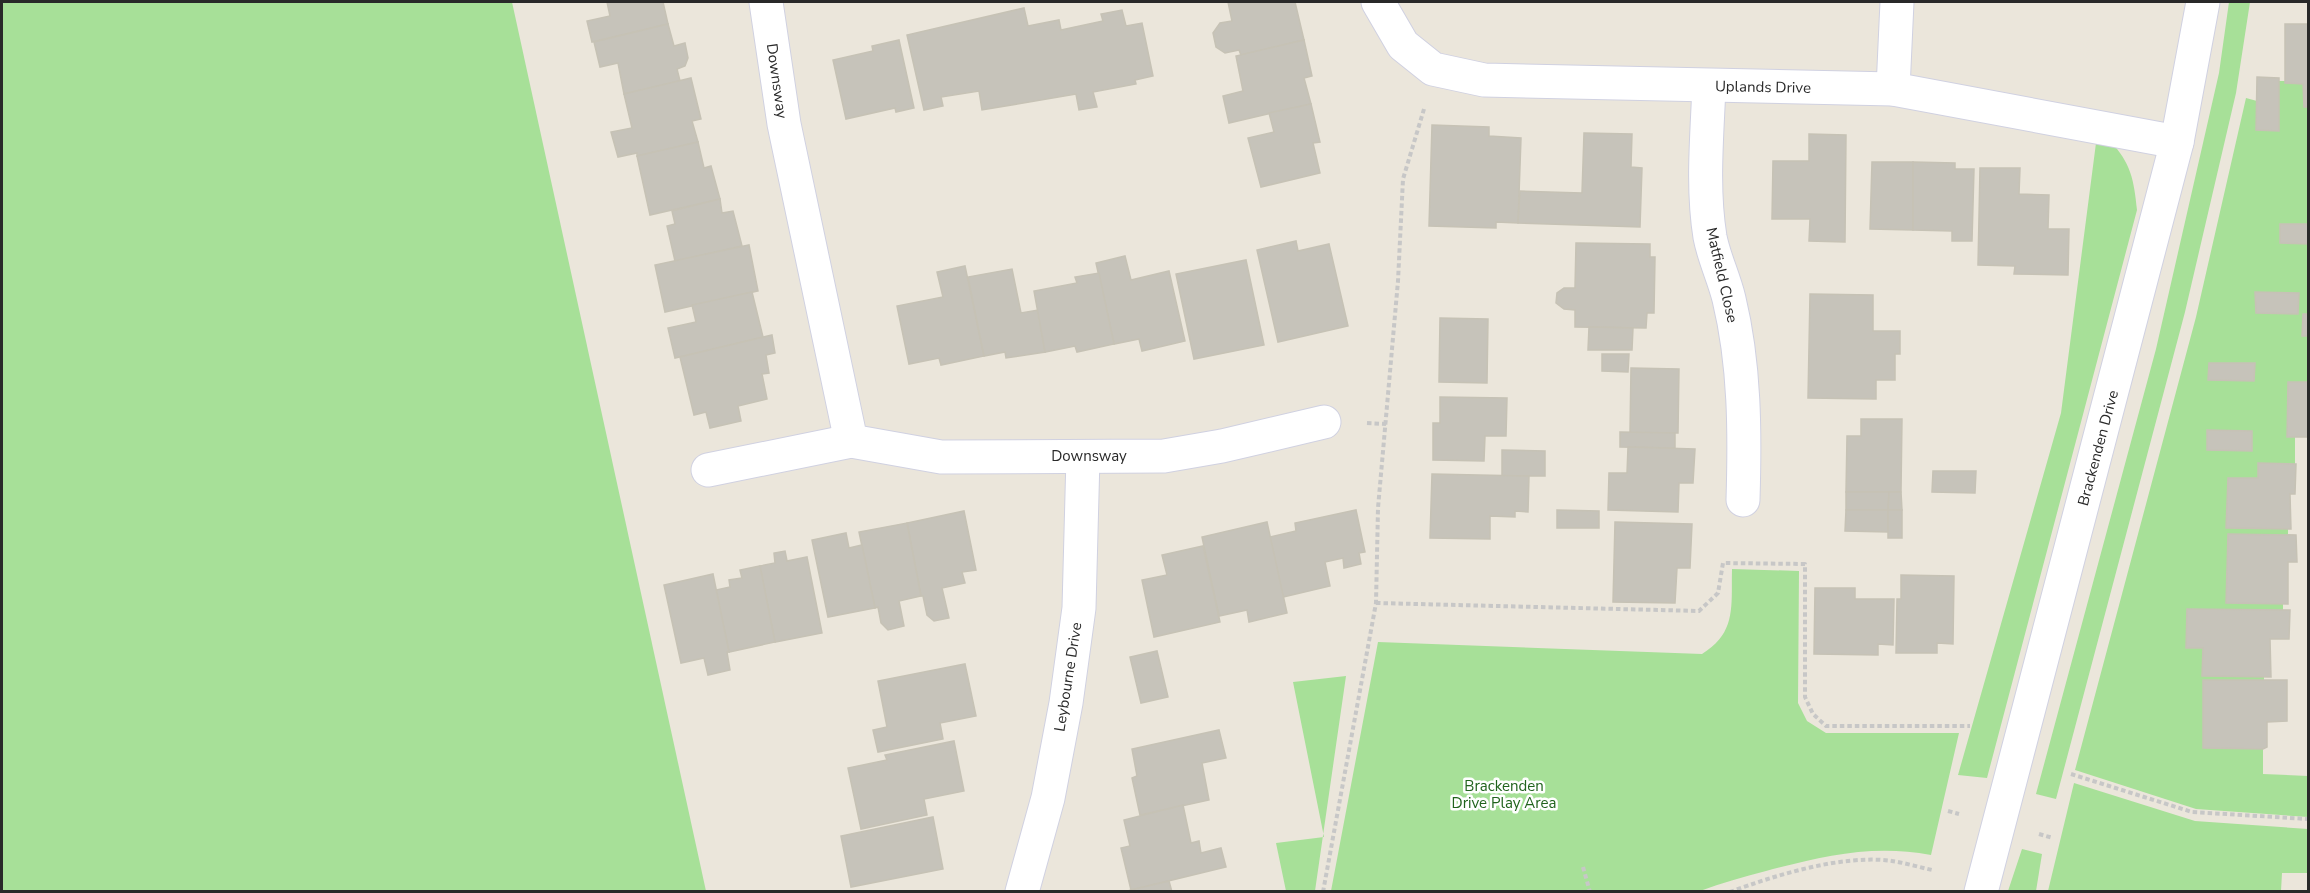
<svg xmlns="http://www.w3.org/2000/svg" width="2310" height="893" font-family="'Nunito Sans',sans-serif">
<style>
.green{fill:#a7e098;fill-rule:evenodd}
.building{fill:#c6c3ba;stroke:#c6c2b5;stroke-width:1.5}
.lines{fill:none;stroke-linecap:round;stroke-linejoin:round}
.street-casing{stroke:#d0d1e1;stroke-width:35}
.path{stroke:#c7c7c7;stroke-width:4;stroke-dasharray:4.5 3;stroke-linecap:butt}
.street{stroke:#fff;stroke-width:33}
.labels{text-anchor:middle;stroke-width:5;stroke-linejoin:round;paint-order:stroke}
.street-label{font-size:15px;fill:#292929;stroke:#fff}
.park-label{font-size:15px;fill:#20631c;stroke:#fff}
</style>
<rect width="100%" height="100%" fill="#ebe6db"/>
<g class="green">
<path d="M2,2H512L706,891H2Z"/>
<path d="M2229,2H2250L2236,93L2185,312L2056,799L2036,794L2156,349L2219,73Z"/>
<path d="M2279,81H2285L2286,83L2303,84L2304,106L2308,107V224H2281L2280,243L2308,244V314H2303L2302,336H2308V382H2288V437H2295V464L2258,463V478H2228L2227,528L2288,529V535L2228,534L2226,603L2283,604V610L2186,648H2203V676L2264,677V680H2203V748L2263,749V774L2308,776V817L2196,809L2075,770L2196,317L2246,98L2257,101L2256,130L2278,131ZM2255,293H2298V313H2256ZM2209,363H2254V381L2209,380ZM2207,431L2252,451L2207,450Z"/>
<path d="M2110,141C2131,163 2134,180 2137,210L1987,778L1958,775L2061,413L2096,143Z"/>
<path d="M1732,569L1799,571L1798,703L1807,721L1826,733H1959L1931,855C1872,844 1823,856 1766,871C1743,877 1722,883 1700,891H1331L1378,642L1702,654C1737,633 1731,605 1732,569Z"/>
<path d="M1346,676L1315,891H1286L1276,843L1324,837L1293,682Z"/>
<path d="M2074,783L2195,821L2308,829V873H2282L2281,891H2048Z"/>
<path d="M2022,849L2042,854L2036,891H2008Z"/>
</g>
<g class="building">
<path d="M607,2H663L668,24L592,42L587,21L610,16Z"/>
<path d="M1228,2H1295L1304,40L1241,55L1239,50L1225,53L1216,47L1213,33L1220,23L1232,21Z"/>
<path d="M1024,8L1028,26L1059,20L1061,30L1103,21L1101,14L1122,10L1126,26L1142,23L1153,76L1135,80L1136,84L1093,92L1097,107L1079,110L1076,94L982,110L979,91L941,97L943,106L924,110L907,35Z"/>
<path d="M668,24L674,46L685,43L688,58L685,66L677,69L680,81L624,94L618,63L600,67L594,42Z"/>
<path d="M2285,24H2308V107H2304L2303,84L2285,83Z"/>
<path d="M899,40L914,108L896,112L895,108L846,119L833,60L873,51L872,46Z"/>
<path d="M1304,40L1312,76L1304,78L1311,104L1229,123L1223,96L1243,91L1236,56Z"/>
<path d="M2257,77L2279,78V131L2256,130Z"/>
<path d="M691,78L701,119L692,121L698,142L637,156V153L618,157L611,132L632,128L624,94Z"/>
<path d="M1311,104L1320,142L1313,143L1320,173L1261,187L1248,138L1274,132L1269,113Z"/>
<path d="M1432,125L1489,127V136L1521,138L1518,223L1496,222V228L1429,226Z"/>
<path d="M1584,133L1632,134L1631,167L1642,168L1640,227L1518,223L1520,191L1582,193Z"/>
<path d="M1809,134L1846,135L1845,242L1809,241L1810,219H1772L1773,161H1809Z"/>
<path d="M698,142L704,168L711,166L720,199L650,215L637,156Z"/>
<path d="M1872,162H1913V230L1870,229Z"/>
<path d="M1913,162L1955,163V169H1974L1972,241H1952V231L1913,230Z"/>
<path d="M1980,168H2020L2019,194L2049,195L2048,229H2069L2068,275L2014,274L2015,266L1978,265Z"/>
<path d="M720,199L722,213L733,211L742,246L675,261L667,226L675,224L672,211Z"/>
<path d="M2280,224H2308V244L2280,243Z"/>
<path d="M1296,241L1298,251L1329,244L1348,326L1278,342L1257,250Z"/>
<path d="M1576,243L1650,244V257H1655L1654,313H1647L1646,328L1575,327V310L1564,309L1556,303L1557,293L1564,288H1575Z"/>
<path d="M749,245L758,291L665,312L655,265Z"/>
<path d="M1125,256L1131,280L1169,271L1185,341L1142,351L1139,339L1114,344L1096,263Z"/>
<path d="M1246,260L1264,345L1194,359L1176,274Z"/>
<path d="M965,266L984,356L941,365L939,358L909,364L897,306L943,297L937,272Z"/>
<path d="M1012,269L1021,313L1038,310L1045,352L1006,358L1005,352L984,356L968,277Z"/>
<path d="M1099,273L1114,344L1077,352L1075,346L1045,352L1034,291L1077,283L1075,277Z"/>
<path d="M752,292L763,337L675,358L668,328L696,322L692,305Z"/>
<path d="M2255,292L2299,293L2298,314L2256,313Z"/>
<path d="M1810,294L1873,295V331H1900V354H1895V380H1876V399L1808,398Z"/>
<path d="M2303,314H2308V363V336H2302Z"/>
<path d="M1440,318L1488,319L1487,383L1439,382Z"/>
<path d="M1589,327L1633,328L1632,350H1588Z"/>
<path d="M772,335L775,353L766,355L769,373L762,374L767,399L738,406L741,421L710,428L706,412L694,415L680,357Z"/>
<path d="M1602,354H1629L1628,372L1602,371Z"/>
<path d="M2209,363H2255L2254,381L2208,380Z"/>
<path d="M1631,368L1679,369L1678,433H1630Z"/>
<path d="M2288,382H2308V437H2287Z"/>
<path d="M1440,397L1507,398L1506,436H1485L1484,461L1433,460V423H1440Z"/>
<path d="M1861,419H1902L1901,492H1846L1847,436H1861Z"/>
<path d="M2207,430L2252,431V451L2207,450Z"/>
<path d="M1620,432L1675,433V448L1620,447Z"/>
<path d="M1628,447L1695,449L1693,483H1679L1678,512L1608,510L1609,473H1627Z"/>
<path d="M1502,450L1545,451V476H1502Z"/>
<path d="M2258,463L2296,464L2295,494H2290L2291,529L2226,528L2228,478H2258Z"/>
<path d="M1933,471H1976L1975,493L1932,492Z"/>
<path d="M1432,474L1529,476L1528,512L1515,511V517L1490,516V539L1430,538Z"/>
<path d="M1846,492H1889L1888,510H1846Z"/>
<path d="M1889,492H1901L1902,510H1888Z"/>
<path d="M1356,510L1365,552L1359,553L1361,564L1344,568L1343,558L1325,562L1330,586L1283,597L1270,537L1296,531L1295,523Z"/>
<path d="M1557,510L1599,511V528H1557Z"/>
<path d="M1846,510H1888V532L1845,531Z"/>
<rect x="1888" y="510" width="14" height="28"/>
<path d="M964,511L976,570L962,572L965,583L942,588L949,618L934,621L927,615L923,596H921L907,523Z"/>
<path d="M1267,522L1287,613L1249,622L1247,610L1219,616L1202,537Z"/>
<path d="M1615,522L1692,524L1690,568H1677L1675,603L1613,602Z"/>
<path d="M907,523L921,596L899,601L904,626L888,630L881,623L878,607L875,608L859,532Z"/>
<path d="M846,533L849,548L862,545L875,608L828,617L812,540Z"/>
<path d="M2228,534L2296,535L2297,562H2288V604L2226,603Z"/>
<path d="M1203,546L1220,622L1154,637L1142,580L1167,575L1162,555Z"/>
<path d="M785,551L787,561L807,557L822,633L775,642L760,566L775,563L774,553Z"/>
<path d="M760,566L775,642L729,652L716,590L730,587L729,580L742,578L740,570Z"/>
<path d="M713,574L729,652H727L730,670L708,675L704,658L681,663L664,585Z"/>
<path d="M1901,575L1954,576L1953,644L1937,643V653H1896L1897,599H1901Z"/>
<path d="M1815,588H1855V599H1894L1893,645L1878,644V655L1814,654Z"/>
<path d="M2187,609L2290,610L2289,639H2270L2271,677L2202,676L2203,648H2186Z"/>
<path d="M1157,651L1168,697L1141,703L1130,657Z"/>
<path d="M965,664L976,716L940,723L943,739L878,752L873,730L887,727L878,681Z"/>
<path d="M2203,680H2287V721L2267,722V747L2263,749L2203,748Z"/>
<path d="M1219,730L1226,758L1202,763L1209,800L1140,815L1132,778L1137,776L1132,749Z"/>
<path d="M954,741L964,791L924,799L927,815L861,829L848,768L887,760L885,755Z"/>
<path d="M1183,805L1191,843L1199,841L1201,853L1221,848L1226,867L1131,890L1121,848L1130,846L1124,820Z"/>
<path d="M933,817L943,869L851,887L841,836Z"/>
<path d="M1169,881L1172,892H1125L1131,890Z"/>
</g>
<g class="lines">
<g class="street-casing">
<g id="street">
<path d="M766,2L784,124L851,441L941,457L1164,456L1222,446L1324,422"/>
<path d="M1378,2L1403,45L1433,69L1484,80L1893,89L2177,142"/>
<path d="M1709,86C1707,136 1702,188 1710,237C1714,258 1724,278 1729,299C1745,365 1745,433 1743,500"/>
<path d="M1893,89L1897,2"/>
<path d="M708,470L851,441"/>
<path d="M1022,892L1048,798L1066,703L1079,608L1083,457"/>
<path d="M1981,892L2177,142L2203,2"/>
</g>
</g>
<g class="path">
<path d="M1367,423L1386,424"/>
<path d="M1376,603L1699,611L1718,593L1723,563L1805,564V697L1813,714L1826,726H1970"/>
<path d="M2071,774L2192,812L2308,819"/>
<path d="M1948,811L1959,814"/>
<path d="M2039,834L2053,838"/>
<path d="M1583,867L1590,892"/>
<path d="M1323,892L1376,603L1378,508L1398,281L1403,179L1424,109"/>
<path d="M1730,892C1776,875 1843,854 1892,861C1905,863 1919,867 1932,870"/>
</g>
<use href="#street" class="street"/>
</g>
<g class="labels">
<g class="street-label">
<text transform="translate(777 81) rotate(82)" y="5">Downsway</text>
<text transform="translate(1763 87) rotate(1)" y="5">Uplands Drive</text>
<text transform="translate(1722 275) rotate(77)" y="5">Matfield Close</text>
<text transform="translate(2098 448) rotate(-75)" y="5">Brackenden Drive</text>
<text x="1089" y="461">Downsway</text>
<text transform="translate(1068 677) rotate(-81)" y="5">Leybourne Drive</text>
</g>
<g class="park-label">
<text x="1504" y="791">Brackenden<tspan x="1504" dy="17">Drive Play Area</tspan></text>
</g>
</g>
<rect width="2310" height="893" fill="none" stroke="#292929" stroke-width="6"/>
</svg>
